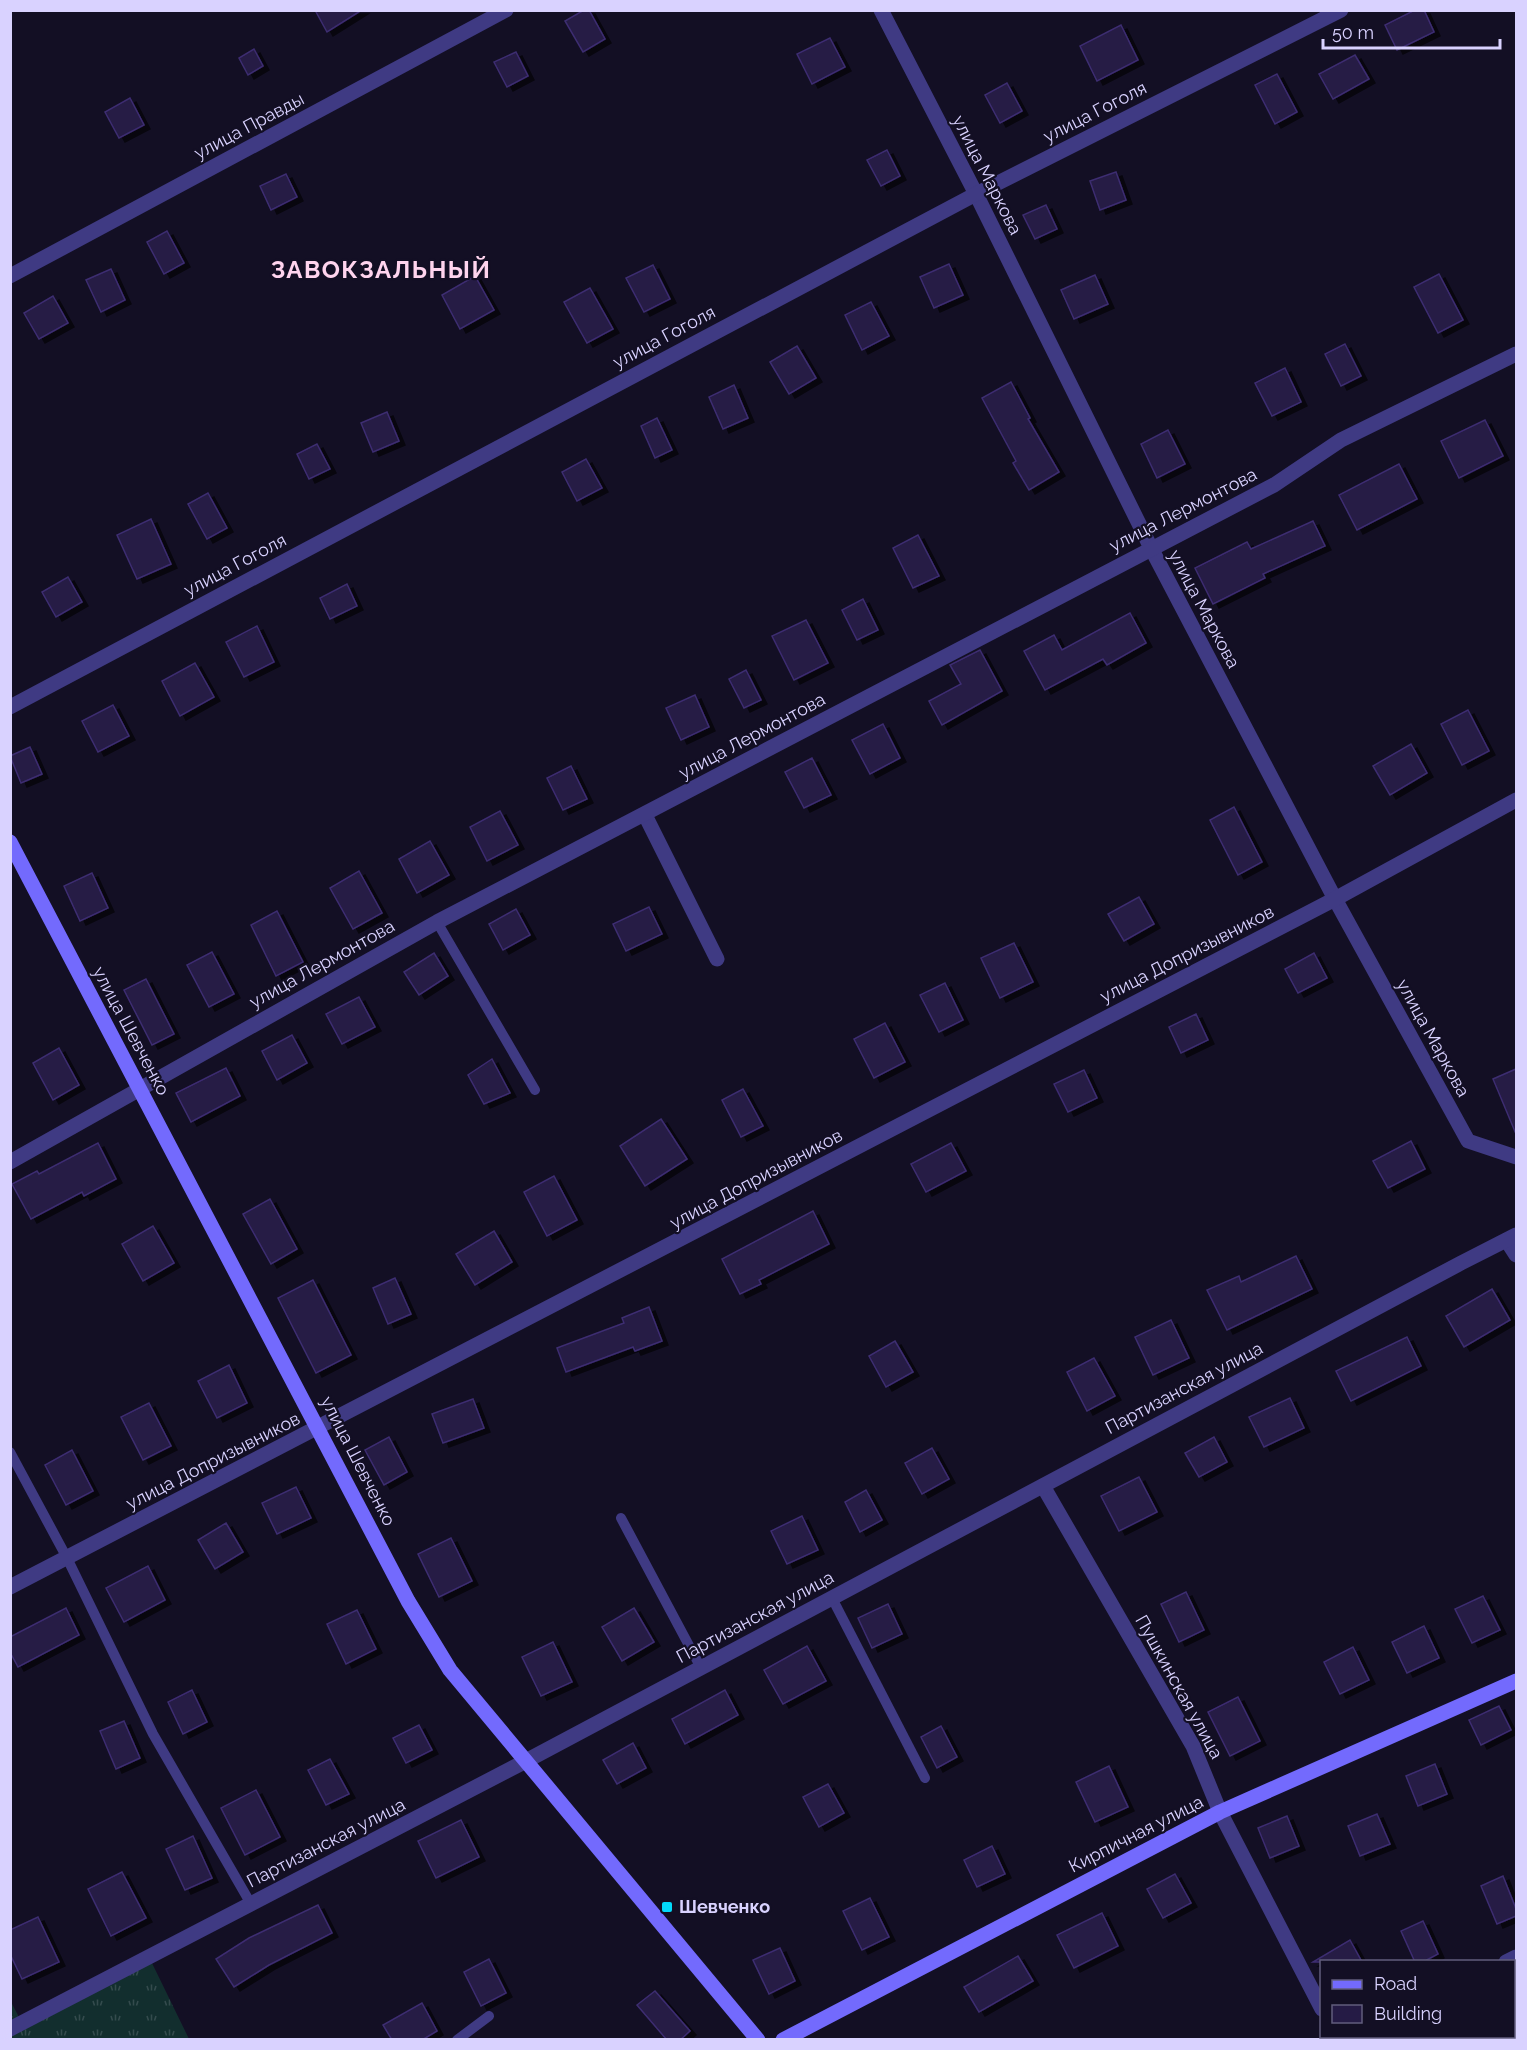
<svg xmlns="http://www.w3.org/2000/svg" width="1527" height="2050" font-family="Raleway,sans-serif">
<style>
.grass{fill:url(#grass-tufts)}
.building{fill:#251b45;stroke:#3d2d71;stroke-width:1.5;filter:url(#shadow)}
.lines{fill:none;stroke-linecap:round;stroke-linejoin:round}
.lane{stroke:#3f3a83;stroke-width:10}
.street{stroke:#3f3a83;stroke-width:15}
.secondary{stroke:#736afd;stroke-width:15}
.poi-dot{fill:#03d9fa;stroke:#130f24;stroke-width:2}
.labels{text-anchor:middle;stroke-width:4.5;stroke-linejoin:round;paint-order:stroke}
.street-label{font-size:18px;fill:#d9d2ff;stroke:#130f24}
.poi-label{font-size:18px;font-weight:bold;fill:#d9d2ff;stroke:#130f24;text-anchor:start}
.district-label{font-size:24px;font-weight:bold;letter-spacing:1.5px;fill:#ffd4ee;stroke:#130f24}
</style>
<defs>
<pattern id="grass-tufts" width="24" height="20" patternUnits="userSpaceOnUse" patternTransform="scale(1.5)"><rect width="24" height="20" fill="#122e2e"/><path d="M3 7l-1-3M5 7V3M7 7l1-3M15 17l-1-3M17 17v-4M19 17l1-3" fill="none" stroke="#344b4d"/></pattern>
<filter id="shadow"><feDropShadow dx="6" dy="4" stdDeviation="0" flood-color="#0009"/></filter>
</defs>
<rect width="100%" height="100%" fill="#130f24"/>
<path class="grass" d="M149,1957L189,2039H11L10,2000L22,2023Z"/>
<g class="building">
<path d="M315,10H362L327,32Z"/>
<path d="M584,10H589L605,39L583,52L565,21Z"/>
<path d="M1415,10H1424L1434,32L1397,50L1385,25Z"/>
<path d="M1121,25L1138,60L1097,81L1080,46Z"/>
<path d="M830,38L845,67L812,84L797,54Z"/>
<path d="M254,49L263,66L248,75L239,58Z"/>
<path d="M516,52L528,76L507,87L494,62Z"/>
<path d="M1355,55L1369,79L1333,99L1319,74Z"/>
<path d="M1277,74L1297,112L1275,124L1255,85Z"/>
<path d="M1007,83L1022,111L1000,123L985,95Z"/>
<path d="M130,98L144,125L119,138L105,112Z"/>
<path d="M887,150L900,176L881,186L867,160Z"/>
<path d="M1116,172L1126,200L1100,210L1090,181Z"/>
<path d="M286,174L297,197L271,210L260,186Z"/>
<path d="M1046,205L1057,229L1035,239L1023,215Z"/>
<path d="M167,231L184,263L164,274L147,242Z"/>
<path d="M949,264L963,295L934,308L920,277Z"/>
<path d="M653,265L670,299L644,312L626,278Z"/>
<path d="M111,269L125,300L101,312L86,280Z"/>
<path d="M1439,274L1463,320L1438,333L1414,287Z"/>
<path d="M1095,275L1108,304L1074,319L1061,290Z"/>
<path d="M475,276L494,310L460,329L442,295Z"/>
<path d="M590,288L613,329L587,343L564,302Z"/>
<path d="M53,296L68,323L39,339L24,313Z"/>
<path d="M871,302L889,336L862,350L845,315Z"/>
<path d="M1345,344L1361,376L1341,386L1325,354Z"/>
<path d="M797,346L816,378L789,394L770,362Z"/>
<path d="M1285,368L1301,402L1272,416L1255,383Z"/>
<path d="M1011,382L1030,418L1028,419L1059,472L1029,490L1013,463L1016,461L982,398Z"/>
<path d="M734,385L748,418L723,429L709,397Z"/>
<path d="M387,412L399,441L373,452L361,423Z"/>
<path d="M657,418L672,450L655,458L641,426Z"/>
<path d="M1485,420L1503,456L1459,478L1441,441Z"/>
<path d="M1168,430L1185,464L1157,478L1141,444Z"/>
<path d="M317,444L330,469L309,479L297,454Z"/>
<path d="M586,459L602,488L577,501L562,472Z"/>
<path d="M1399,464L1417,499L1357,530L1339,495Z"/>
<path d="M208,493L227,528L207,539L188,504Z"/>
<path d="M151,519L171,564L137,579L117,535Z"/>
<path d="M1313,521L1325,546L1263,574L1265,578L1213,604L1195,568L1247,542L1251,549Z"/>
<path d="M918,535L939,576L913,588L893,548Z"/>
<path d="M68,577L82,602L56,617L42,592Z"/>
<path d="M347,584L357,606L330,619L320,598Z"/>
<path d="M863,599L878,630L857,640L842,610Z"/>
<path d="M1130,613L1146,643L1107,665L1103,659L1045,690L1024,651L1054,635L1062,650Z"/>
<path d="M806,620L828,663L794,680L772,636Z"/>
<path d="M257,626L274,662L244,677L226,642Z"/>
<path d="M980,650L1002,691L942,725L929,701L961,684L950,665Z"/>
<path d="M195,663L214,697L180,716L162,681Z"/>
<path d="M746,670L761,700L744,708L729,679Z"/>
<path d="M695,695L709,727L681,740L666,708Z"/>
<path d="M113,705L129,736L98,752L82,721Z"/>
<path d="M1468,710L1489,751L1462,765L1441,724Z"/>
<path d="M883,724L900,758L870,774L852,740Z"/>
<path d="M1411,744L1427,773L1390,795L1373,766Z"/>
<path d="M30,747L42,774L21,783L10,756Z"/>
<path d="M812,758L831,795L804,808L785,772Z"/>
<path d="M571,766L587,799L563,810L547,778Z"/>
<path d="M1234,807L1262,862L1238,875L1210,820Z"/>
<path d="M500,811L518,845L487,861L470,827Z"/>
<path d="M430,841L449,875L417,893L399,859Z"/>
<path d="M359,871L382,913L353,929L330,888Z"/>
<path d="M92,873L108,908L80,921L64,886Z"/>
<path d="M1139,897L1154,924L1124,941L1108,914Z"/>
<path d="M649,907L662,934L626,951L613,924Z"/>
<path d="M516,909L530,935L503,950L489,924Z"/>
<path d="M277,911L303,962L276,976L251,925Z"/>
<path d="M1014,943L1033,982L1000,998L981,958Z"/>
<path d="M212,952L234,994L209,1007L187,965Z"/>
<path d="M434,953L448,976L419,995L404,972Z"/>
<path d="M1314,953L1327,978L1298,993L1285,969Z"/>
<path d="M146,979L174,1034L152,1045L124,990Z"/>
<path d="M945,983L963,1020L939,1032L920,995Z"/>
<path d="M359,997L375,1027L342,1044L326,1014Z"/>
<path d="M1196,1014L1208,1040L1181,1053L1169,1027Z"/>
<path d="M885,1023L905,1062L874,1078L854,1039Z"/>
<path d="M292,1035L307,1063L277,1080L262,1051Z"/>
<path d="M59,1048L79,1085L53,1100L33,1063Z"/>
<path d="M492,1059L510,1093L484,1104L468,1075Z"/>
<path d="M226,1068L240,1096L191,1122L176,1093Z"/>
<path d="M1516,1069V1134L1493,1079Z"/>
<path d="M1084,1070L1097,1098L1068,1112L1054,1084Z"/>
<path d="M743,1089L763,1126L741,1137L722,1100Z"/>
<path d="M661,1119L687,1159L645,1186L620,1146Z"/>
<path d="M1411,1141L1425,1169L1388,1188L1373,1161Z"/>
<path d="M98,1143L116,1179L84,1196L82,1192L31,1219L12,1184L37,1171L39,1174Z"/>
<path d="M951,1143L966,1171L926,1192L911,1164Z"/>
<path d="M554,1176L577,1220L547,1236L524,1192Z"/>
<path d="M270,1199L297,1249L271,1264L243,1214Z"/>
<path d="M813,1211L829,1244L759,1280L761,1284L740,1294L722,1259Z"/>
<path d="M153,1226L174,1263L143,1281L122,1244Z"/>
<path d="M494,1231L512,1262L475,1285L456,1254Z"/>
<path d="M1296,1256L1312,1289L1227,1330L1207,1290L1239,1276L1241,1282Z"/>
<path d="M395,1278L411,1314L388,1324L373,1288Z"/>
<path d="M313,1280L351,1355L316,1373L278,1298Z"/>
<path d="M1492,1289L1510,1320L1464,1347L1446,1316Z"/>
<path d="M649,1307L662,1341L635,1351L633,1347L566,1372L557,1348L624,1323L622,1318Z"/>
<path d="M1171,1320L1189,1358L1153,1375L1135,1337Z"/>
<path d="M1407,1337L1421,1366L1351,1401L1336,1371Z"/>
<path d="M895,1341L913,1372L886,1387L869,1356Z"/>
<path d="M1094,1358L1115,1396L1087,1411L1067,1372Z"/>
<path d="M229,1365L247,1403L217,1418L198,1381Z"/>
<path d="M1290,1398L1304,1428L1264,1447L1249,1417Z"/>
<path d="M473,1399L484,1428L443,1443L432,1414Z"/>
<path d="M149,1403L171,1446L143,1460L121,1417Z"/>
<path d="M389,1437L407,1472L384,1485L365,1450Z"/>
<path d="M1214,1437L1227,1462L1199,1477L1185,1453Z"/>
<path d="M932,1448L949,1479L922,1494L905,1463Z"/>
<path d="M72,1450L93,1491L66,1505L45,1465Z"/>
<path d="M1139,1477L1157,1512L1119,1531L1101,1496Z"/>
<path d="M296,1487L311,1518L277,1534L262,1503Z"/>
<path d="M866,1490L882,1520L860,1532L845,1502Z"/>
<path d="M802,1516L818,1550L787,1564L771,1531Z"/>
<path d="M226,1523L243,1552L215,1569L198,1540Z"/>
<path d="M451,1538L472,1581L439,1597L418,1554Z"/>
<path d="M148,1566L165,1600L124,1622L106,1588Z"/>
<path d="M1186,1592L1204,1630L1179,1642L1161,1604Z"/>
<path d="M1483,1596L1500,1630L1472,1643L1455,1609Z"/>
<path d="M888,1604L902,1634L872,1648L858,1618Z"/>
<path d="M66,1608L79,1635L18,1667L10,1652V1637Z"/>
<path d="M634,1608L654,1642L622,1661L602,1627Z"/>
<path d="M357,1610L376,1649L346,1664L327,1624Z"/>
<path d="M1424,1626L1439,1658L1407,1673L1392,1642Z"/>
<path d="M553,1642L572,1682L541,1696L522,1657Z"/>
<path d="M807,1646L826,1681L783,1704L764,1670Z"/>
<path d="M1353,1647L1369,1680L1340,1694L1324,1662Z"/>
<path d="M192,1690L207,1722L183,1734L168,1702Z"/>
<path d="M725,1690L738,1715L685,1744L672,1719Z"/>
<path d="M1238,1697L1260,1741L1230,1756L1208,1712Z"/>
<path d="M1499,1706L1511,1730L1481,1745L1469,1720Z"/>
<path d="M124,1721L140,1758L116,1769L100,1731Z"/>
<path d="M419,1725L432,1750L406,1763L393,1738Z"/>
<path d="M941,1726L957,1757L937,1768L921,1737Z"/>
<path d="M633,1743L646,1768L617,1784L603,1760Z"/>
<path d="M330,1759L349,1794L326,1805L308,1770Z"/>
<path d="M1435,1764L1447,1794L1418,1806L1406,1776Z"/>
<path d="M1109,1766L1128,1807L1095,1822L1076,1782Z"/>
<path d="M828,1784L844,1813L819,1827L803,1797Z"/>
<path d="M256,1790L280,1837L245,1855L221,1808Z"/>
<path d="M1377,1814L1390,1844L1360,1856L1348,1826Z"/>
<path d="M1287,1816L1299,1846L1270,1858L1258,1828Z"/>
<path d="M461,1820L479,1857L436,1878L418,1841Z"/>
<path d="M193,1836L212,1878L185,1890L166,1849Z"/>
<path d="M992,1846L1005,1874L977,1887L964,1860Z"/>
<path d="M122,1872L146,1918L111,1936L88,1889Z"/>
<path d="M1175,1874L1191,1903L1163,1918L1147,1889Z"/>
<path d="M1503,1876L1516,1909V1916L1497,1924L1481,1886Z"/>
<path d="M870,1898L889,1937L862,1950L843,1911Z"/>
<path d="M318,1905L332,1933L269,1965L234,1987L216,1959L249,1938Z"/>
<path d="M1102,1913L1118,1946L1074,1968L1057,1935Z"/>
<path d="M38,1917L59,1962L22,1979L10,1954V1930Z"/>
<path d="M1423,1921L1438,1954L1423,1962H1415L1401,1931Z"/>
<path d="M1350,1940L1362,1962H1313Z"/>
<path d="M780,1948L795,1981L769,1994L753,1960Z"/>
<path d="M1018,1956L1033,1981L979,2012L964,1987Z"/>
<path d="M489,1959L506,1993L481,2006L464,1972Z"/>
<path d="M655,1991L690,2031L680,2040H667L637,2005Z"/>
<path d="M422,2003L437,2031L422,2040H392L383,2025Z"/>
</g>
<g class="lines">
<g class="lane">
<path d="M437,922L535,1090"/>
<path d="M10,1452L67,1558L153,1734L251,1904"/>
<path d="M621,1518L701,1668"/>
<path d="M832,1598L925,1778"/>
<path d="M457,2040L489,2016"/>
</g>
<g class="street">
<path d="M881,10L976,194L1151,548L1335,899L1468,1141L1516,1157"/>
<path d="M10,276L506,10"/>
<path d="M10,707L976,194L1341,10"/>
<path d="M645,815L717,959"/>
<path d="M10,1162L437,922L1274,485L1341,440L1516,354"/>
<path d="M1507,1241L1516,1255"/>
<path d="M1043,1486L1193,1746L1220,1812L1322,2009"/>
<path d="M10,1587L1335,899L1516,800"/>
<path d="M1506,1962L1516,1957"/>
<path d="M10,2029L524,1762L1461,1263L1516,1235"/>
<path d="M1332,2040L1338,2036"/>
</g>
<g class="secondary">
<path d="M10,842L408,1601L450,1670L758,2040"/>
<path d="M783,2040L1220,1812L1516,1681"/>
</g>
</g>
<rect class="poi-dot" x="661" y="1901" width="12" height="12" rx="3"/>
<g class="labels">
<g class="street-label">
<text transform="translate(1095 112) rotate(-27)" y="6">улица Гоголя</text>
<text transform="translate(249 126) rotate(-28)" y="6">улица Правды</text>
<text transform="translate(987 175) rotate(63)" y="6">улица Маркова</text>
<text transform="translate(664 337) rotate(-28)" y="6">улица Гоголя</text>
<text transform="translate(1183 510) rotate(-27)" y="6">улица Лермонтова</text>
<text transform="translate(235 565) rotate(-28)" y="6">улица Гоголя</text>
<text transform="translate(1204 609) rotate(62)" y="6">улица Маркова</text>
<text transform="translate(752 736) rotate(-28)" y="6">улица Лермонтова</text>
<text transform="translate(1187 954) rotate(-27)" y="6">улица Допризывников</text>
<text transform="translate(322 964) rotate(-29)" y="6">улица Лермонтова</text>
<text transform="translate(131 1031) rotate(62)" y="6">улица Шевченко</text>
<text transform="translate(1433 1038) rotate(61)" y="6">улица Маркова</text>
<text transform="translate(756 1179) rotate(-28)" y="6">улица Допризывников</text>
<text transform="translate(1184 1388) rotate(-28)" y="6">Партизанская улица</text>
<text transform="translate(213 1461) rotate(-27)" y="6">улица Допризывников</text>
<text transform="translate(358 1461) rotate(63)" y="6">улица Шевченко</text>
<text transform="translate(755 1617) rotate(-28)" y="6">Партизанская улица</text>
<text transform="translate(1179 1687) rotate(61)" y="6">Пушкинская улица</text>
<text transform="translate(1136 1834) rotate(-27)" y="6">Кирпичная улица</text>
<text transform="translate(326 1843) rotate(-27)" y="6">Партизанская улица</text>
</g>
<g class="poi-label">
<text x="679" y="1913">Шевченко</text>
</g>
<g class="district-label">
<text x="381" y="278">ЗАВОКЗАЛЬНЫЙ</text>
</g>
</g>
<rect width="1527" height="2050" fill="none" stroke="#d9d2ff" stroke-width="24"/>
<rect x="1320" y="1960" width="195" height="78" fill="#130f24" stroke="#625d7c" stroke-width="1.5"/>
<rect x="1332" y="1980" width="30" height="9" fill="#736afd" stroke="#625d7c" stroke-width="1.5"/>
<text x="1374" y="1990" font-size="18" fill="#d9d2ff">Road</text>
<rect x="1332" y="2005" width="30" height="18" fill="#251b45" stroke="#625d7c" stroke-width="1.5"/>
<text x="1374" y="2020" font-size="18" fill="#d9d2ff">Building</text>
<path d="M1323 39v9h177v-9" fill="none" stroke="#d9d2ff" stroke-width="3"/>
<text x="1332" y="39" font-size="18" fill="#d9d2ff" stroke="#130f24" stroke-width="4.5" paint-order="stroke">50 m</text>
</svg>
